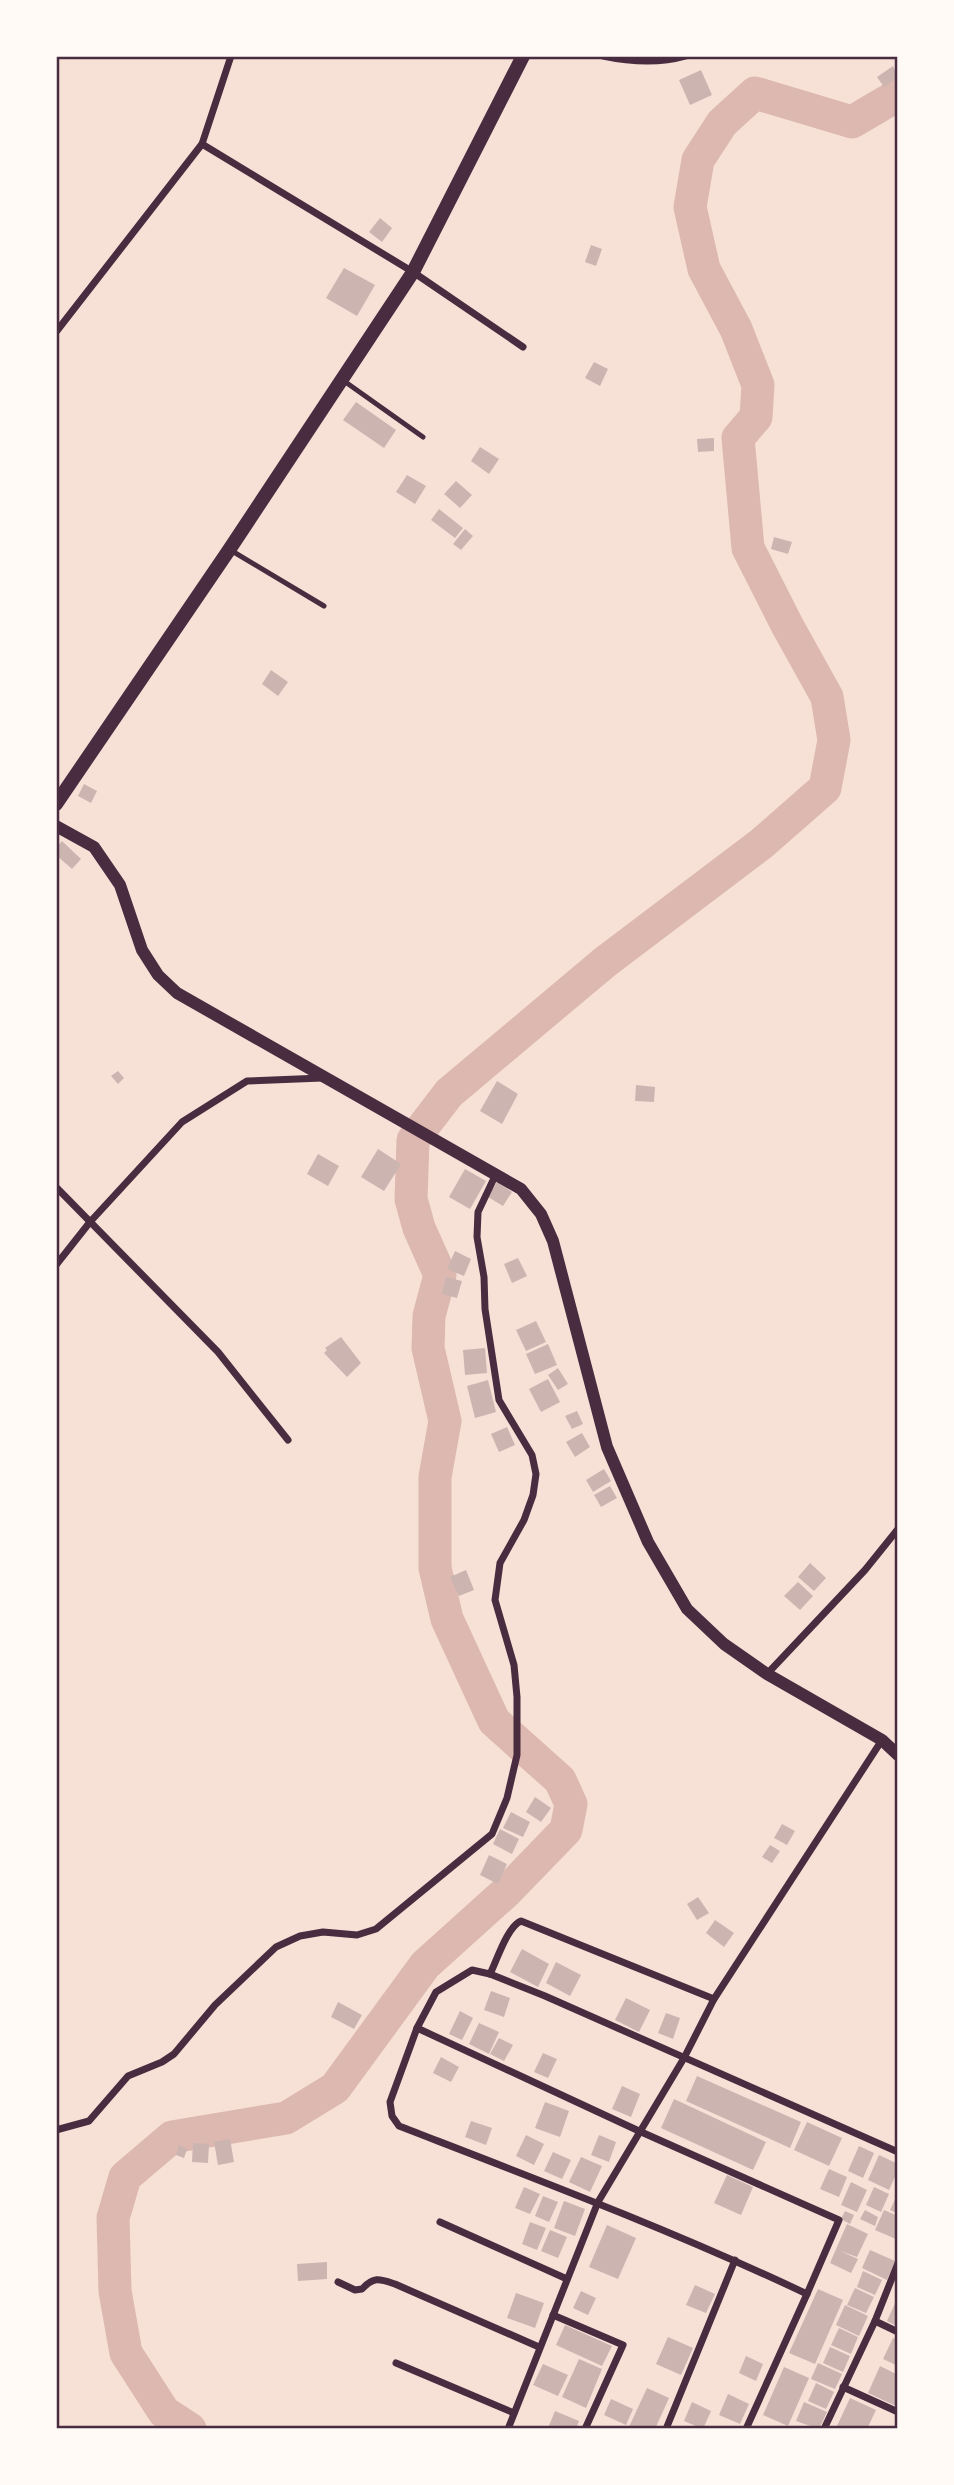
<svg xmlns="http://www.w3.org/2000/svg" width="954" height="2485" font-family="'Work Sans',sans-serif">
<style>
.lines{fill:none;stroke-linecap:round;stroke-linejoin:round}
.river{stroke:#dcb8b0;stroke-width:33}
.building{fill:#ccb4b1}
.service{stroke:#4a2c40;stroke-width:5}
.minor{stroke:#4a2c40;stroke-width:7}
.tertiary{stroke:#4a2c40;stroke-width:12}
.secondary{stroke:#4a2c40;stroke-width:14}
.neatline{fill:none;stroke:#4a2c40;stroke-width:2.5}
</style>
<rect width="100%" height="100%" fill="#f7e1d7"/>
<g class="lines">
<path class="river" d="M190,2429L164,2412L126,2353L115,2291L113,2218L125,2177L172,2137L286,2118L335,2088L425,1965L506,1892L566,1830L571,1804L560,1780L494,1721L447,1619L435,1568V1477L445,1421L428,1348L429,1316L440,1275L419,1228L411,1199L413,1140L449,1093L605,962L761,844L825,788L834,740L827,697L787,625L748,548L738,438L756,417L758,385L736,329L704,269L690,207L698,160L722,123L755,93L852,122L898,95"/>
</g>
<g class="building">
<path d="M893,66L898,77L884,87L877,77Z"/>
<path d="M701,70L712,95L690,105L679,80Z"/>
<path d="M380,218L392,228L382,242L369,232Z"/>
<path d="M591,245L602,249L596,266L585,262Z"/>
<path d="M344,268L375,285L357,316L326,298Z"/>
<path d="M594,362L608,369L600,386L585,378Z"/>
<path d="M356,402L396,430L384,448L343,420Z"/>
<path d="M714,438V451L698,452L697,439Z"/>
<path d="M480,447L499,459L489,474L471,461Z"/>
<path d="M407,475L426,486L415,504L396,492Z"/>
<path d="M456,481L472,495L460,508L444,494Z"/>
<path d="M439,509L463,528L455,538L431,520Z"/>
<path d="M465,529L473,536L461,550L453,544Z"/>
<path d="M774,537L792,542L788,554L771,549Z"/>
<path d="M271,670L288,682L278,696L262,684Z"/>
<path d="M84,784L97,791L91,803L78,796Z"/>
<path d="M62,841L81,859L72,869L56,855V848Z"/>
<path d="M118,1071L124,1078L118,1084L111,1076Z"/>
<path d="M497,1081L518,1094L502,1124L480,1111Z"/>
<path d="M636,1085L655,1087L654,1102L635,1101Z"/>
<path d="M378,1149L401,1164L384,1191L361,1177Z"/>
<path d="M318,1154L339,1166L328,1186L307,1174Z"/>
<path d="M465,1169L486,1181L470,1209L449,1197Z"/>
<path d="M497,1182L512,1192L503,1206L488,1197Z"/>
<path d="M455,1251L471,1259L464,1276L447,1269Z"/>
<path d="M518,1258L527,1276L512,1283L504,1264Z"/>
<path d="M446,1277L462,1281L457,1298L442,1294Z"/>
<path d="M536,1321L546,1342L526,1351L516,1330Z"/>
<path d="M341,1337L361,1363L347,1377L324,1353L327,1350L325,1348Z"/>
<path d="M548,1344L557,1365L535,1374L526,1354Z"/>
<path d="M485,1348L487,1373L465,1375L463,1350Z"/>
<path d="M558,1368L568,1384L558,1390L548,1375Z"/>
<path d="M548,1379L560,1402L541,1412L529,1389Z"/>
<path d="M488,1380L496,1412L475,1418L467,1386Z"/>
<path d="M577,1411L583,1424L572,1429L565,1416Z"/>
<path d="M507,1427L515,1445L499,1452L491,1434Z"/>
<path d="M582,1433L590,1447L575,1457L566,1442Z"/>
<path d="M604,1469L611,1481L593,1492L586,1480Z"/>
<path d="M610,1486L617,1498L601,1507L594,1495Z"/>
<path d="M810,1563L826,1578L814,1591L798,1577Z"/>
<path d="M466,1570L474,1590L459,1596L450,1577Z"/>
<path d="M798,1582L813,1596L800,1610L784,1596Z"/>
<path d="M535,1797L551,1808L541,1822L526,1812Z"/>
<path d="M511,1812L530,1822L523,1837L503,1828Z"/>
<path d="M782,1824L795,1831L787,1845L774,1838Z"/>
<path d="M500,1829L519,1839L512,1854L493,1844Z"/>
<path d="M770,1845L780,1851L772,1863L762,1857Z"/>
<path d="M489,1855L507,1864L498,1884L480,1875Z"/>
<path d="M698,1897L709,1913L697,1920L687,1904Z"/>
<path d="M715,1920L734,1933L724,1947L706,1933Z"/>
<path d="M522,1949L549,1964L538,1987L510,1972Z"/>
<path d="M556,1962L581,1975L570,1996L546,1983Z"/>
<path d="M491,1991L510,1998L504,2017L484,2010Z"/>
<path d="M626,1998L650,2010L639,2032L615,2020Z"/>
<path d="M338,2002L362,2015L354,2029L331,2017Z"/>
<path d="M460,2011L473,2018L462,2040L449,2034Z"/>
<path d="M666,2013L680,2018L673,2039L658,2033Z"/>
<path d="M479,2023L499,2032L489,2054L469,2044Z"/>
<path d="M499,2038L513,2045L504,2061L490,2054Z"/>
<path d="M543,2053L557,2059L548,2078L534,2072Z"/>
<path d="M441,2057L459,2067L451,2082L433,2073Z"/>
<path d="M697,2076L801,2122L790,2148L686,2101Z"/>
<path d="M622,2086L640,2094L631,2117L612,2109Z"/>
<path d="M674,2099L766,2142L753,2170L661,2128Z"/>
<path d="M545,2102L569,2111L560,2137L535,2128Z"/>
<path d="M471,2121L492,2128L486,2145L465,2137Z"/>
<path d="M807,2122L842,2138L829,2166L794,2150Z"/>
<path d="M526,2135L544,2144L534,2165L516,2156Z"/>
<path d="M599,2135L616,2142L609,2162L591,2155Z"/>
<path d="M230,2139L234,2162L218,2165L214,2142Z"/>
<path d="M193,2143L209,2144L208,2163L192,2162Z"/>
<path d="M179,2145L187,2149L184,2158L176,2155Z"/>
<path d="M859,2146L874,2153L863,2178L848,2171Z"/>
<path d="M553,2152L571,2160L562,2179L544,2171Z"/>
<path d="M879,2155L898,2164V2170L889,2190L868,2180Z"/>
<path d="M581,2157L602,2166L590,2192L569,2182Z"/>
<path d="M829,2169L847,2177L839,2197L820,2189Z"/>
<path d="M727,2175L753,2187L741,2215L714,2203Z"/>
<path d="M851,2182L867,2190L857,2212L841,2205Z"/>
<path d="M524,2187L540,2194L530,2214L515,2208Z"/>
<path d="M874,2187L889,2194L881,2212L866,2205Z"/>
<path d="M543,2196L558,2202L549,2222L535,2216Z"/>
<path d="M896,2197L898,2198V2214L890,2210Z"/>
<path d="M564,2201L585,2209L575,2236L554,2228Z"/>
<path d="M865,2210L878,2217L875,2226L860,2219Z"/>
<path d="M884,2210L898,2216V2240L875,2230Z"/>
<path d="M845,2211L854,2215L850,2224L841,2219Z"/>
<path d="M530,2222L546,2228L537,2250L522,2244Z"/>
<path d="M847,2224L868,2234L857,2257L840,2251L858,2259L851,2273L830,2263Z"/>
<path d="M607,2225L636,2238L618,2279L589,2267Z"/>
<path d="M550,2230L567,2237L558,2258L541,2251Z"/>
<path d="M870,2250L895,2261L887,2280L862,2268Z"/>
<path d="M327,2262V2279L298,2281L297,2264Z"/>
<path d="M863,2271L882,2280L875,2295L857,2287Z"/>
<path d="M695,2285L715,2294L706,2313L686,2305Z"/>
<path d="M855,2288L874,2297L866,2313L847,2305Z"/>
<path d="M818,2289L843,2300L815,2364L789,2353Z"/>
<path d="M581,2291L596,2298L588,2315L573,2308Z"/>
<path d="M516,2293L544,2303L535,2328L507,2318Z"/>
<path d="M896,2301L898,2303V2327L887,2321Z"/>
<path d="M845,2305L868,2316L859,2336L836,2325Z"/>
<path d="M565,2325L612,2346L602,2366L556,2345Z"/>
<path d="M839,2328L858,2337L851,2354L831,2345Z"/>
<path d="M668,2337L693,2348L681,2375L656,2364Z"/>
<path d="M893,2338L898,2340V2366L883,2359Z"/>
<path d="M830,2347L850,2356L843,2372L823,2363Z"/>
<path d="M746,2356L763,2364L756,2381L739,2373Z"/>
<path d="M579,2359L602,2369L586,2408L562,2397Z"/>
<path d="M818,2363L842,2374L835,2389L811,2379Z"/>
<path d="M543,2364L568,2375L558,2396L533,2385Z"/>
<path d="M880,2366L898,2375V2407L868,2393Z"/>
<path d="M784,2367L809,2378L788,2426L763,2415Z"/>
<path d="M816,2383L834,2392L826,2409L808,2401Z"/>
<path d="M647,2388L669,2398L655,2429H628Z"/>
<path d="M728,2394L749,2404L740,2424L719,2415Z"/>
<path d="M850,2398L876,2410L867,2429H842L837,2426Z"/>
<path d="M611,2399L633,2409L626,2425L604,2415Z"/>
<path d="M692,2402L711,2411L703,2429L684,2421Z"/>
<path d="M804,2402L827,2412L819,2429L796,2421Z"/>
<path d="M555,2411L579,2421L576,2429L548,2428Z"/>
</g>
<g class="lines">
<g class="service">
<path d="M344,381L423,437"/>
<path d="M232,551L324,606"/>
</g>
<g class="minor">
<path d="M603,56C631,62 658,64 686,56"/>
<path d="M202,144L413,272L523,347"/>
<path d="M56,332L202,144L231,56"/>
<path d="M56,1187L218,1352L288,1440"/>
<path d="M56,1265L90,1222L182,1122L247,1081L322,1078"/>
<path d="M767,1674L865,1570L898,1529"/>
<path d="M490,1974C497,1960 507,1927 521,1921L714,1999"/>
<path d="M417,2028L639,2131L839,2220L807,2294L746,2429"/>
<path d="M56,2130L89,2121L128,2076L162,2062L174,2054L215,2005L276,1947L300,1936L323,1932L357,1935L376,1929L492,1834L507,1798L517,1755V1697L514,1665L495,1600L500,1563L524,1520L533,1495L536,1474L532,1455L499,1400L485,1309L484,1277L477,1237L478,1212L496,1174"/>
<path d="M440,2222L567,2279"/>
<path d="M338,2282L355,2290L362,2289C374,2276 380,2279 395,2284L539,2347"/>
<path d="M807,2294C674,2231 536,2179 399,2126L392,2116L390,2102L417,2028L436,1992L472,1970L490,1974L545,1996L898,2152"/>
<path d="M553,2315L623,2345L585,2429"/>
<path d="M875,2321L898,2332"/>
<path d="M396,2363L514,2413"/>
<path d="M843,2387L898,2412"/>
<path d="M508,2429L598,2202L684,2058L714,1999L882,1740"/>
<path d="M666,2429L735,2260"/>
<path d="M824,2429L875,2321L898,2263"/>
</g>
<path class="tertiary" d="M56,826L94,847L120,885L142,950L158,975L177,993L521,1189L541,1214L553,1241L607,1447L648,1542L687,1609L724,1644L767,1674L882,1740L898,1755"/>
<path class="secondary" d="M56,804L229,550L413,272L523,56"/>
</g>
<rect width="954" height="2485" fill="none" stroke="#fffaf5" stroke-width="116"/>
<rect x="58" y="58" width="838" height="2369" class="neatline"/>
</svg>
